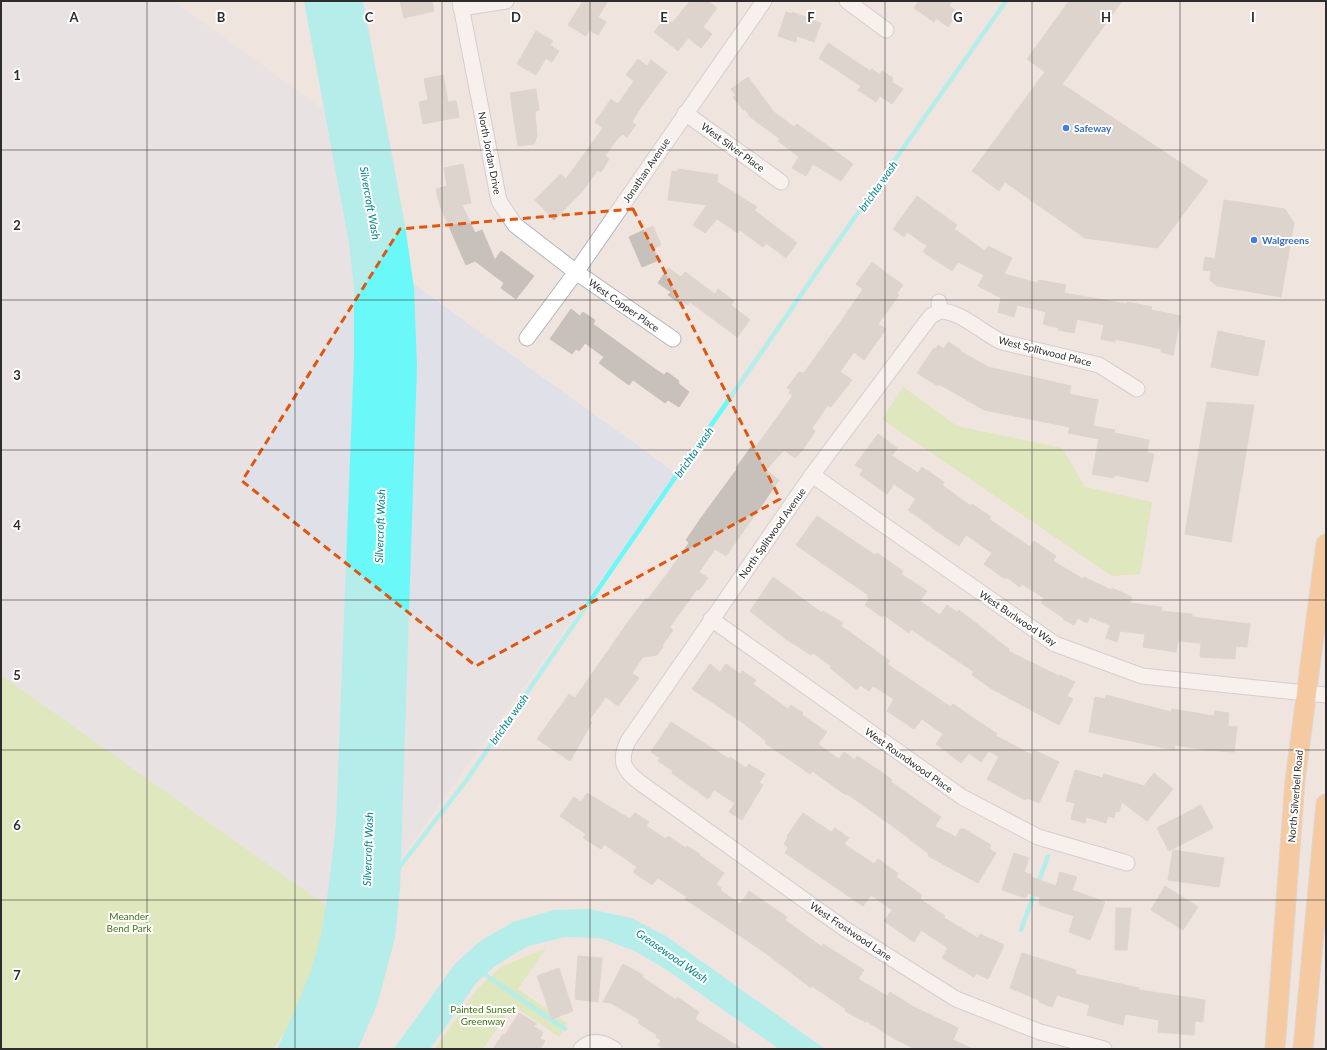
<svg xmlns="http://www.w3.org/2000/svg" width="1327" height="1050" font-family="Lato,sans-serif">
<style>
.industrial{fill:#e0e0e8}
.green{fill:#c9ea97}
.water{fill:#6af8f9}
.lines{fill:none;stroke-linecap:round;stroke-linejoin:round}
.stream{stroke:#6af8f9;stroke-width:4.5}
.building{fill:#c8c0ba;stroke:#ccc0b8}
.minor-casing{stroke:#afb6be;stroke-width:17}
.major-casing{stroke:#c4c4c4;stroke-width:21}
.minor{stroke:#fff;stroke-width:15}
.major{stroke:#fdac57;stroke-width:19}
.marked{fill:none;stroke:#df570e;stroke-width:3;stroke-dasharray:8 5;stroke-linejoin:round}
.grid{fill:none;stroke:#2d2d2d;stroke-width:1;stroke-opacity:0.55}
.shop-dot{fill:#3f7fe0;stroke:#fff;stroke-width:1.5}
.labels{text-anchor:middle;stroke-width:4;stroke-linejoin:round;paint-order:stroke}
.shop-label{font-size:10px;font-weight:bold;fill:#366cbe;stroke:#fff;text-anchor:start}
.street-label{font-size:10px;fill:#2d2d2d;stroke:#fff}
.park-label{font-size:10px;fill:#407314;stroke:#fff}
.water-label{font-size:11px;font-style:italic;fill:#04828e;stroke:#fff}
.grid-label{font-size:13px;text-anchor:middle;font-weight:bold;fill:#2d2d2d;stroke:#fff;stroke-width:4;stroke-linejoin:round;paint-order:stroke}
</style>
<rect width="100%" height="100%" fill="#f0e4df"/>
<path class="industrial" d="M1,1H174L382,152L398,273L677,474L408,848L359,929L1,675Z"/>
<g class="green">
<path d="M903,387L957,426L1062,448L1085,487L1152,502L1140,574L1112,576L882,419Z"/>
<path d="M1,675L359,929L273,1049H1Z"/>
<path d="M546,948L518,989L567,1023L559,1037L513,1005L483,1049H435L478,988L501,967Z"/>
</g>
<g class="water">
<path d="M304,1H363L405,225L414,288L417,366L400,888L395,938L377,1005L358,1049H277C294,1013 312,975 321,935C328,898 332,860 336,823L354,357V288L349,243Z"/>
<path d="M589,909L631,918L666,936L825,1049H779L667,970L635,951L600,938L565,937L528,946L495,966L477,982L430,1049H394L455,964L479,942L513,922L554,910Z"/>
</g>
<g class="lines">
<g class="stream">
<path d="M398,869L468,778L834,247L1006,1"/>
<path d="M1021,930L1048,856"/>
<path d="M481,972L565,1029"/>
</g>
</g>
<g class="building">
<path d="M400,1H432L434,11L404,18Z"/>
<path d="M583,1H608L598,17L606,22L598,35L589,30L586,36L568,25Z"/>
<path d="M690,1H708L717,8L703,27L712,34L701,48L688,38L678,51L654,32L665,18L672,23Z"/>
<path d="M919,1H952L949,6L958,12L948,27L936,18L934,22L914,8Z"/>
<path d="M1069,1H1122L1062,84L1208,181L1158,248L1085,238L1005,182L999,191L972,171L1045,72L1027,59Z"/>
<path d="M786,12L792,14V12L821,23L814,42L797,36L796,42L778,36Z"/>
<path d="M536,31L553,41L550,45L559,51L552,62L546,58L536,75L517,64Z"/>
<path d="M828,43L870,71L872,69L880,75L882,71L893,78L892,82L903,89L892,104L880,96L876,102L858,90L861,86L819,58Z"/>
<path d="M638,59L647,66L651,60L667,72L639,110L632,122L636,125L627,137L623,134L618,138L605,156L609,159L601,172L598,170L581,193L554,220L535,200L561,174L566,179L603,128L595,122L611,99L618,104L634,81L626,75Z"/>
<path d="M443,75L448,102L456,101L459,117L423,124L419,102L428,100L424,79Z"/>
<path d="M748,77L774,112L794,127L797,124L853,164L841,181L813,164L806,176L792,168L799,157L778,141L780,139L750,117L745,109L743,110L733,97L736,95L731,89Z"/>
<path d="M536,89L539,110L535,112L537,137L534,144L518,146L510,93Z"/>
<path d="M463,164L471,203L462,205L475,233L482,230L495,260L501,251L534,276L516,299L501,288L504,283L475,261L466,265L440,206L436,189L447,186L444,168Z"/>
<path d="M678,169L718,175L717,182L757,207L754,210L797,243L786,258L766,243L763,247L740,230L738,233L717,219L705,233L693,225L707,205L668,200L672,171L677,172Z"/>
<path d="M917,196L957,225L954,229L985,251L988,246L1012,258L1004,274L1038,283L1039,280L1066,285L1064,293L1127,304V302L1152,307L1151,310L1181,316L1173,355L1161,352V349L1115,339V342L1101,339L1104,325L1077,319L1074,333L1058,330L1059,328L1043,324L1046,312L1017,305L1014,317L998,312L1001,298L978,286L984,275L958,262L952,271L923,252L927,246L907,232L904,237L893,229Z"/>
<path d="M1224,200L1285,209L1294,223L1281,297L1217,286L1210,280L1211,271L1203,270L1205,257L1215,259Z"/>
<path d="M653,226L661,245L654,248L659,260L642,267L629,237Z"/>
<path d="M872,262L903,285L897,293L899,295L878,324L886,329L864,360L854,352L840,372L852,380L831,407L828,405L812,428L815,431L802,451L795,458L784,450L766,470L779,480L762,505L726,556L715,549L699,572L708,578L699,590L697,589L670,627L673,630L662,646L663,647L657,655L643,657L632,673L639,678L618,706L606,697L589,720L592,722L570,761L537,739L569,694L575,698L628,622L646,598L648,599L667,574L689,543L686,540L701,518L737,469L736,468L751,447L754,449L771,426L793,395L789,393L791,390L787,388L799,372L804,373L844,317L863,289L856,284Z"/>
<path d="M668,268L681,277L685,272L715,294L718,289L734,301L731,305L750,320L737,337L690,302L688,305L683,302L681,304L668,295L671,292L658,283Z"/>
<path d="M571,309L580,316L583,312L595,320L593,324L655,369L664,375L667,372L679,381L678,383L689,392L679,407L668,400L665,403L633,380L629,385L599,363L604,357L585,343L579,351L576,349L572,354L550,339Z"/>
<path d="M1218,331L1265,341L1258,376L1211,367Z"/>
<path d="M948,342L961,350L960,351L988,367L1071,386L1069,394L1098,400L1093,426L1115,430L1114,433L1149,440L1147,453L1154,454L1148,482L1115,475L1114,478L1092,474L1099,439L1068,433L1070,427L984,410L939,384L938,386L917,373L934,348L936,349L938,345L944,349Z"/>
<path d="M1207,402L1254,405L1231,542L1185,534Z"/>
<path d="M878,434L897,448L892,456L918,473L922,467L944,482L942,485L971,506L972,504L991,517L989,519L1030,547L1034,541L1056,556L1053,561L1083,579L1084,577L1111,590L1112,588L1132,597L1130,603L1162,607L1161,611L1192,614V617L1250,624L1247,647L1236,646L1235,659L1200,657L1201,643L1178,641L1176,652L1143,647L1145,634L1120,631L1117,642L1106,638L1110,625L1090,617L1087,623L1078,618L1074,625L1063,619L1064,618L1041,603L1044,598L1022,584L1020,587L1006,577L1005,579L984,564L992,553L966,535L959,546L932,528V527L908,510L916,499L894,484L887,494L860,475L863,470L855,465Z"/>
<path d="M817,516L875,555L877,553L903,571L901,574L927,591L920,601L940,615L947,605L957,612L959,610L1009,649L1008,651L1059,676L1060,675L1075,682L1067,696L1073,699L1059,725L992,689L972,675L974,672L911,629L909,633L884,615L882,617L865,605L869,599L867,597L868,595L796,545Z"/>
<path d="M773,577L822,613L823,611L843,623L841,626L890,661L887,664L951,707L953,704L997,734L996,736L1032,755L1034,750L1059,762L1039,803L1027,798L1025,800L987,779L999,757L989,751L981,762L969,753L961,763L936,744L943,734L922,719L914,729L887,711L894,699L873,686L869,691L860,685L857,690L830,668L831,666L813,653L811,655L786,639L750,611Z"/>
<path d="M710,664L720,672L726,664L740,674L742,671L756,680L753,684L788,709L791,705L803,713L802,715L827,732L818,744L839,759L844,752L855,760L857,756L880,771L892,780L891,782L941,817L935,826L956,837L960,829H964L991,845L989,849L996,853L978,883L928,856L929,854L894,827L847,794L846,795L812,771L810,774L765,743L766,741L743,723L692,689Z"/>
<path d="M1106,695L1171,712L1172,709L1214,716L1215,711L1229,713L1228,726L1237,727L1234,752L1207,750L1175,745L1174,750L1089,732L1095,697L1105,699Z"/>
<path d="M671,722L729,759L730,757L746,768L749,764L765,774L759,783L763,785L742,820L729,812L735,803L714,790L708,799L672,773L673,771L658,761L660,758L651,752Z"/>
<path d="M1075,770L1103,778L1104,774L1144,786L1154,773L1173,789L1147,821L1122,802L1119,812L1116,811L1114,818L1108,816L1106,823L1086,817L1085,823L1071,819L1075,803L1066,801Z"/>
<path d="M587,793L630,819L635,813L649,822L646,826L666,839L668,836L686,848L687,846L700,854L699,855L724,873L716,884L721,888L720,890L740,904L749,891L787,917L785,920L822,947L823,944L864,970L858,979L887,996L890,992L912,1006L958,1028L953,1040L973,1049H915L895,1039L866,1021L865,1022L845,1011L846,1009L812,986L811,988L767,954L685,899L687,897L658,878L652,885L633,872L637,867L604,844L601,849L583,838L586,834L560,816L574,797L581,802Z"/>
<path d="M1201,805L1213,828L1169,851L1157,828Z"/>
<path d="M803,813L831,832L835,828L849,838L844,844L874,864L878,859L898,873L896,877L922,895L920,899L945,916L944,918L978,938L980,934L1004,945L988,979L976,973L974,977L942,958L948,948L921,930L914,942L907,937L884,921L892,910L871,895L863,906L785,853L788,848L784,844L788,837L787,836Z"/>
<path d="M1173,850L1224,858L1219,887L1168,880Z"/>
<path d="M1014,853L1029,858L1024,872L1032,875L1031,877L1056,886L1060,872L1077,877L1072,890L1105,902L1090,940L1069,932L1074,916L1040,905L1039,902L1040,897L1028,893L1025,898L1002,890Z"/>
<path d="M1165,886L1198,907L1183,930L1151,910Z"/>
<path d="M1116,908H1131L1127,950H1115Z"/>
<path d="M1022,953L1076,970L1075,974L1139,988V990L1205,1000L1203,1022L1195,1021L1194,1035L1158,1032L1159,1020L1125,1014L1123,1025L1087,1015L1090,1005L1057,995L1052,1007L1039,1002V1000L1010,988Z"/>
<path d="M578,956L602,958L598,1002L575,999Z"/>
<path d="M623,964L643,975L642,977L676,1000L677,997L699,1012L695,1019L742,1049H664L658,1045L661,1040L656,1037L657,1035L638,1023L640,1020L611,1003L603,1002Z"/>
<path d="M559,968L573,1011L552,1019L537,976Z"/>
<path d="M519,1013L537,1024L533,1026L543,1032L540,1038L545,1041L540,1049H493L503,1034L505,1035Z"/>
</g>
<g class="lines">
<g class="minor-casing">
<g id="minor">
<path d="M460,1L499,201L515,225L576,272L673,339"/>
<path d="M847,1L886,30"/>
<path d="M461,8L506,1"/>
<path d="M685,113L781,182"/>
<path d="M939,302L940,311C961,311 982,333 1002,342L1099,365L1137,389"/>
<path d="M940,311L931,316L924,325L812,475L628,741C618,762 624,771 642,784L845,929L956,999L1040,1032L1104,1049"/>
<path d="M527,338L576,272L764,1"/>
<path d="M812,475L1055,644L1142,676L1326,695"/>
<path d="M711,619L962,797L1038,837L1127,863"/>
<path d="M581,1049C591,1039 603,1042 614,1049"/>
</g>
</g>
<g class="major-casing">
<g id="major">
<path d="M1275,1049L1295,781L1326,544"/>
<path d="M1303,1049L1326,804"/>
</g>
</g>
<use href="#minor" class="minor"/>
<use href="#major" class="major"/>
</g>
<path d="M0 0H1327V1050H0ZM633,209L780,499L476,666L242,481L400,229Z" fill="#f0e4df" fill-opacity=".55" fill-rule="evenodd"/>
<path class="marked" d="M633,209L780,499L476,666L242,481L400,229Z"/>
<path class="grid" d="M147,1V1049M295,1V1049M442,1V1049M590,1V1049M737,1V1049M885,1V1049M1032,1V1049M1180,1V1049M1,150H1326M1,300H1326M1,450H1326M1,600H1326M1,750H1326M1,900H1326"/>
<g class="shop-dot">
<circle cx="1066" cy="128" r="4"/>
<circle cx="1254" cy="240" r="4"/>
</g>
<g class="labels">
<g class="shop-label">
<text x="1074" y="132">Safeway</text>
<text x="1262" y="244">Walgreens</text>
</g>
<g class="street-label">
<text transform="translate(733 147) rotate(36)" y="4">West Silver Place</text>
<text transform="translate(490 153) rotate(79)" y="4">North Jordan Drive</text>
<text transform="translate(646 170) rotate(-56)" y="4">Jonathan Avenue</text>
<text transform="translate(624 305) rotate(35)" y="4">West Copper Place</text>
<text transform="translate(1045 351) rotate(14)" y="4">West Splitwood Place</text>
<text transform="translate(772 533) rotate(-55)" y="4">North Splitwood Avenue</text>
<text transform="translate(1018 618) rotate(34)" y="4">West Burlwood Way</text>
<text transform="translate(909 760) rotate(35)" y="4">West Roundwood Place</text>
<text transform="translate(1295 796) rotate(-85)" y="4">North Silverbell Road</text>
<text transform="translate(851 931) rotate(34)" y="4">West Frostwood Lane</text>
</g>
<g class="park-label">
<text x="129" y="920">Meander<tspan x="129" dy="12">Bend Park</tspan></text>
<text x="483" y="1013">Painted Sunset<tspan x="483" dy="12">Greenway</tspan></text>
</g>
<g class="water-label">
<text transform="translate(878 186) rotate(-55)" y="4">brichta wash</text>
<text transform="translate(370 203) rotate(80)" y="4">Silvercroft Wash</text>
<text transform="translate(694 452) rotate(-55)" y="4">brichta wash</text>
<text transform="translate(380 526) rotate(-88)" y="4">Silvercroft Wash</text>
<text transform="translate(509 719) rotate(-55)" y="4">brichta wash</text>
<text transform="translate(368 849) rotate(-88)" y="4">Silvercroft Wash</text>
<text transform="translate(672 956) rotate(35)" y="4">Greasewood Wash</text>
</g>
</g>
<g class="grid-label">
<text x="74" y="22">A</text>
<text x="221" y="22">B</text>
<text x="369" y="22">C</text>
<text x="516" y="22">D</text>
<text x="664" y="22">E</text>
<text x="811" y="22">F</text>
<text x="958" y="22">G</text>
<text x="1106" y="22">H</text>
<text x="1253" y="22">I</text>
<text x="17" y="80">1</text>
<text x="17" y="230">2</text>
<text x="17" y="380">3</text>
<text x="17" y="530">4</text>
<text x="17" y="680">5</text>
<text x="17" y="830">6</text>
<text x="17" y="980">7</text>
</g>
<rect width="1327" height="1050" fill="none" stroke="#2d2d2d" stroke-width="4"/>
</svg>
